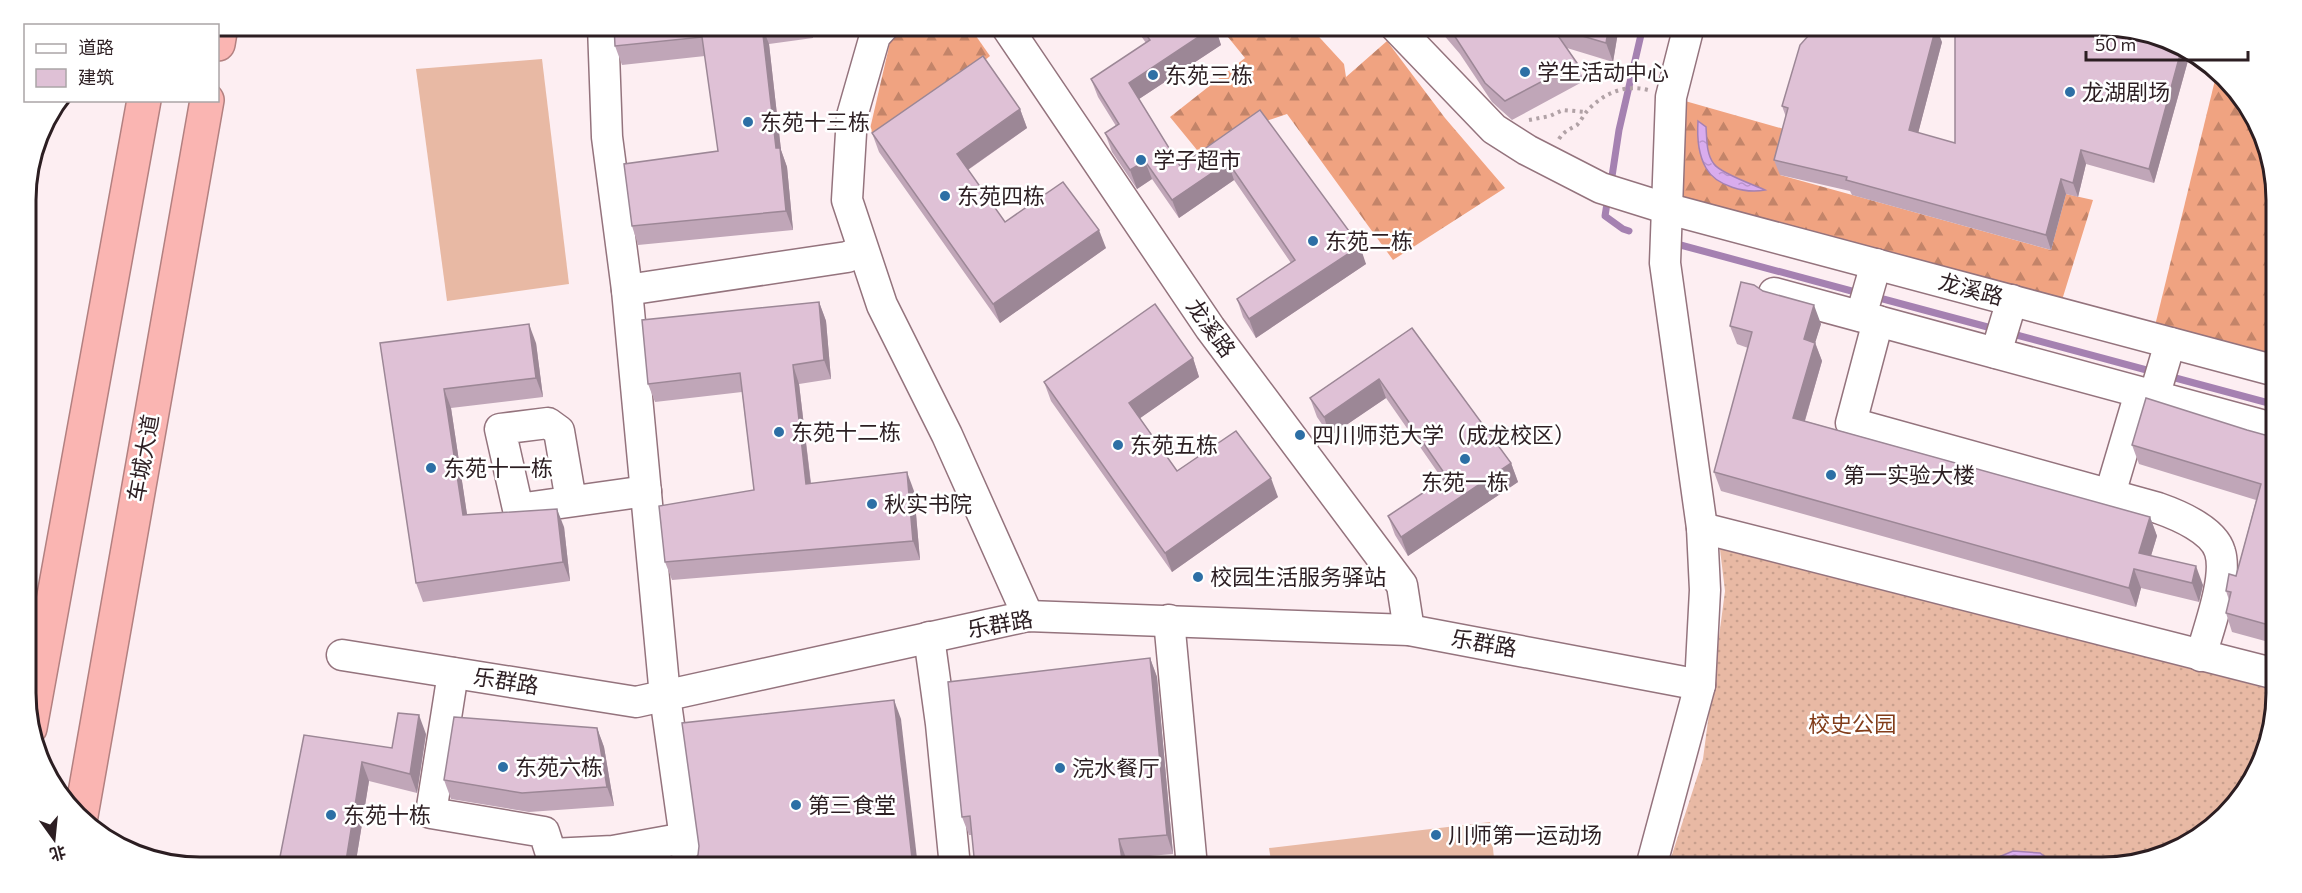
<svg xmlns="http://www.w3.org/2000/svg" width="2302" height="893" font-family="Commissioner,'Noto Sans SC',sans-serif">
<style>
.grass{fill:url(#grass-dots)}
.forest{fill:url(#forest-firs)}
.pitch{fill:#e8b9a4}
.water{fill:url(#water-ripples);stroke:#a581b1;stroke-width:1.5}
.lines{fill:none;stroke-linecap:round;stroke-linejoin:round}
.stream{stroke:#a581b1;stroke-width:7}
.minor-casing{stroke:#94737d;stroke-width:33}
.highway-casing{stroke:#b28080;stroke-width:36}
.path{stroke:#b1a2a6;stroke-width:4;stroke-dasharray:3 4.5;stroke-linecap:butt}
.minor{stroke:#fff;stroke-width:30}
.highway{stroke:#fab5b2;stroke-width:33}
.wall{fill:#c0a6b8}
.shaded-wall{fill:#9c8796}
.building{fill:#dfc1d6;stroke:#9c8796;stroke-width:1.5}
.poi-dot{fill:#2d6fa5;stroke:#fff;stroke-width:2}
.labels{text-anchor:middle;stroke-width:5;stroke-linejoin:round;paint-order:stroke}
.poi-label{font-size:22px;fill:#2c1e22;stroke:#fff;text-anchor:start}
.street-label{font-size:22px;fill:#2c1e22;stroke:#fff}
.park-label{font-size:22px;fill:#823d1a;stroke:#fff}
.rim{fill:none;stroke:#2c1e22;stroke-width:3}
</style>
<defs>
<pattern id="grass-dots" width="8" height="8" patternUnits="userSpaceOnUse" patternTransform="scale(1.5)"><rect width="8" height="8" fill="#e8b9a4"/><path d="M2 2h.1M6 6h.1" fill="none" stroke="#c79f8d" stroke-width="1.8" stroke-linecap="round"/></pattern>
<pattern id="forest-firs" width="22" height="20" patternUnits="userSpaceOnUse" patternTransform="scale(1.5)"><rect width="22" height="20" fill="#f0a381"/><path d="M5 1l3.5 6h-7zM16 11l3.5 6h-7z" fill="#c38469"/></pattern>
<pattern id="water-ripples" width="26" height="14" patternUnits="userSpaceOnUse" patternTransform="scale(1.5)"><rect width="26" height="14" fill="#d9acee"/><path d="M2 4q2-2 4 0t4 0M15 11q2-2 4 0t4 0" fill="none" stroke="#ba94cc"/></pattern>
</defs>
<rect width="100%" height="100%" fill="#fdeef2"/>
<path class="grass" d="M1719,541L2276,691L2267,749L2208,832L2113,867H2059L2040,853L2013,851L1975,867H1668L1703,759L1725,591Z"/>
<g class="forest">
<path d="M903,26H969L990,56L879,145L870,129L891,38Z"/>
<path d="M1219,26H1309L1344,64L1346,77L1387,41L1445,118L1505,188L1393,260L1287,114L1263,122L1206,161L1170,117L1245,58Z"/>
<path d="M2216,76L2240,94L2275,177L2276,371L2152,338Z"/>
<path d="M1671,97L1791,131L1780,175L2051,250L2066,194L2093,200L2058,313L1665,208Z"/>
</g>
<g class="pitch">
<path d="M542,59L569,284L447,301L416,69Z"/>
<path d="M1490,822L1495,867H1272L1269,848Z"/>
</g>
<g class="water">
<path d="M1698,121L1706,127C1707,139 1706,154 1714,164C1720,173 1754,185 1765,190C1746,194 1716,186 1706,168C1698,154 1697,136 1698,121Z"/>
<path d="M2013,851L2040,853L2059,867H1975Z"/>
</g>
<g class="lines">
<g class="stream">
<path d="M1611,183L1619,130L1643,26"/>
<path d="M1608,197L1605,216L1623,229L1629,231"/>
<path d="M1673,243L1859,293"/>
<path d="M1872,296L1995,329"/>
<path d="M2009,333L2154,372"/>
<path d="M2168,376L2276,405"/>
</g>
<g class="minor-casing">
<g id="minor">
<path d="M603,26L607,137L627,290L847,257L862,251"/>
<path d="M884,26L875,36L852,116L847,200L882,305L947,435L1028,616"/>
<path d="M1006,26L1210,328L1402,585L1409,630"/>
<path d="M1395,26L1494,129L1527,150L1601,188L1665,208L2276,371"/>
<path d="M627,290L665,696L689,867"/>
<path d="M1774,293L2276,429"/>
<path d="M1861,316L1876,264"/>
<path d="M1878,321L1851,423L2158,508C2178,515 2214,530 2220,552C2228,578 2208,630 2201,656"/>
<path d="M1996,353L2012,300"/>
<path d="M2154,397L2170,343"/>
<path d="M2110,494L2140,393"/>
<path d="M571,501L559,431L548,423L500,429L518,509L646,491"/>
<path d="M1702,528L2276,674"/>
<path d="M1169,620L1192,867"/>
<path d="M929,637L941,724L955,867"/>
<path d="M342,655L636,702L1028,616L1409,630L1700,685"/>
<path d="M453,673L431,813L544,832L551,854L613,851L685,838"/>
<path d="M1651,867L1700,685L1705,590L1702,528L1665,263L1671,97L1689,26"/>
</g>
</g>
<g class="highway-casing">
<g id="highway">
<path d="M218,44L221,26"/>
<path d="M30,728L144,100"/>
<path d="M81,816L207,100"/>
</g>
</g>
<g class="path">
<path d="M1529,120L1550,116L1563,110L1585,112"/>
<path d="M1559,139C1564,131 1569,130 1577,125C1581,121 1584,114 1588,110C1604,93 1625,84 1648,90"/>
</g>
<use href="#minor" class="minor"/>
<use href="#highway" class="highway"/>
</g>
<g class="wall">
<path d="M614,26H812L813,38L769,44L781,150L787,167L793,230L638,245L632,226L718,151L705,56L622,65L615,46Z"/>
<path d="M1134,26H1214L1221,45L1139,99L1180,166L1260,110L1366,264L1256,338L1243,317L1237,299L1291,263L1234,180L1179,218L1152,179L1137,189L1112,152L1105,133L1116,126L1098,97L1091,79L1146,43Z"/>
<path d="M1436,26H1619L1613,62L1567,48L1577,63L1584,81L1512,120L1492,102L1460,54Z"/>
<path d="M1962,33L2158,35L2189,57L2154,183L2086,164L2078,197L2066,194L2051,250L1852,195L1850,191L1780,175L1774,160L1786,117L1782,106L1942,42L1918,133L1955,143Z"/>
<path d="M1020,109L1027,128L968,170L1005,222L1106,248L1000,323L879,152L872,133Z"/>
<path d="M1763,291L1821,324L1815,342L1822,361L1805,421L2150,517L2157,536L2151,556L2203,585L2199,602L2141,588L2136,607L1721,491L1714,472L1748,348L1737,344L1730,326Z"/>
<path d="M819,302L826,321L831,379L799,384L811,483L914,491L920,560L672,580L665,562L754,490L742,392L655,402L648,384Z"/>
<path d="M1412,328L1511,463L1518,482L1408,556L1395,535L1388,516L1443,480L1386,398L1330,436L1317,417L1310,398Z"/>
<path d="M380,343H536L543,397L451,408L467,515L564,527L570,581L423,602L416,583Z"/>
<path d="M1193,358L1199,377L1140,418L1177,471L1278,497L1172,572L1051,401L1044,382Z"/>
<path d="M2247,430L2276,438V644L2232,632L2226,613L2229,600L2226,591L2236,576L2256,500L2139,464L2132,445Z"/>
<path d="M1150,658L1157,677L1173,854L1126,858L1127,867H975L972,835H969L962,817Z"/>
<path d="M597,728L604,747L614,806L529,812L451,799L444,780Z"/>
<path d="M426,734L417,793L369,781L355,867H278L304,735L392,748Z"/>
</g>
<g class="shaded-wall">
<path d="M762,26L769,44L781,150L787,167L793,230L786,211L776,148Z"/>
<path d="M809,26H812L813,38Z"/>
<path d="M1215,26L1221,45L1136,101L1129,83Z"/>
<path d="M1609,26H1619L1613,62L1606,43Z"/>
<path d="M1936,27L1942,42L1915,145L1909,130Z"/>
<path d="M2181,51L2189,57L2154,183L2149,169Z"/>
<path d="M1020,109L1027,128L963,173L957,154Z"/>
<path d="M2081,150L2086,164L2078,197L2073,183Z"/>
<path d="M1145,161L1152,179L1137,189L1130,170Z"/>
<path d="M1228,162L1234,180L1179,218L1172,200Z"/>
<path d="M2061,179L2066,194L2051,250L2046,235Z"/>
<path d="M1099,230L1106,248L1000,323L993,304Z"/>
<path d="M1360,246L1366,264L1256,338L1249,319Z"/>
<path d="M819,302L826,321L831,379L824,360Z"/>
<path d="M1814,305L1821,324L1812,353L1815,343L1822,361L1800,437L1793,418L1804,339Z"/>
<path d="M529,324L536,343L543,397L536,378Z"/>
<path d="M1193,358L1199,377L1136,421L1129,403Z"/>
<path d="M793,365L799,384L813,503L806,484Z"/>
<path d="M1379,379L1386,398L1330,436L1324,417Z"/>
<path d="M444,389L451,408L470,534L463,515Z"/>
<path d="M1511,463L1518,482L1408,556L1401,537Z"/>
<path d="M907,472L914,491L920,560L913,541Z"/>
<path d="M1271,478L1278,497L1172,572L1165,553Z"/>
<path d="M557,509L564,527L570,581L563,562Z"/>
<path d="M2150,517L2157,536L2146,572L2139,553Z"/>
<path d="M2196,566L2203,585L2199,602L2192,583Z"/>
<path d="M2134,569L2141,588L2136,607L2129,588Z"/>
<path d="M1150,658L1157,677L1173,854L1167,835Z"/>
<path d="M894,700L901,719L918,867H913Z"/>
<path d="M419,715L426,734L417,793L410,774Z"/>
<path d="M597,728L604,747L614,806L607,787Z"/>
<path d="M362,762L369,781L355,867H345Z"/>
<path d="M1119,839L1126,858L1127,867H1124L1122,860Z"/>
</g>
<g class="building">
<path d="M614,26H763H762L776,148H780L786,211L632,226L624,164L718,151L702,37L615,46Z"/>
<path d="M1140,26H1215L1129,83L1180,166L1260,110L1360,246L1249,319L1237,299L1295,260L1228,162L1172,200L1145,161L1130,170L1105,133L1119,124L1091,79L1150,40Z"/>
<path d="M1445,26H1609L1606,43L1552,27L1577,63L1505,101L1485,83L1454,35Z"/>
<path d="M1817,26H1929L1936,27L1909,130L1955,143V32L1962,33L1968,26H2102L2158,35L2181,51L2149,169L2081,150L2073,183L2061,179L2046,235L1846,180L1847,177L1774,160L1788,108L1782,106L1800,45Z"/>
<path d="M983,56L1020,109L957,154L1005,222L1063,182L1099,230L993,304L872,133Z"/>
<path d="M1741,282L1754,285L1763,291L1814,305L1804,339L1815,343L1793,418L2150,517L2139,553L2196,566L2192,583L2134,569L2129,588L1714,472L1752,332L1730,326Z"/>
<path d="M819,302L824,360L793,365L806,484L907,472L913,541L665,562L659,506L754,490L740,373L648,384L642,320Z"/>
<path d="M1155,304L1193,358L1129,403L1177,471L1236,431L1271,478L1165,553L1044,382Z"/>
<path d="M529,324L536,378L444,389L463,515L557,509L563,562L416,583L380,343Z"/>
<path d="M1412,328L1511,463L1401,537L1388,516L1447,477L1379,379L1324,417L1310,398Z"/>
<path d="M2146,398L2247,430L2276,438V627L2226,613L2231,592L2226,591L2229,574L2236,576L2261,484L2132,445Z"/>
<path d="M1150,658L1167,835L1119,839L1122,860L1055,867H975L970,816L962,817L948,682Z"/>
<path d="M894,700L913,867H685V865L692,862L698,855L699,846L682,723Z"/>
<path d="M398,713L419,715L410,774L362,762L345,867H278L304,735L392,748Z"/>
<path d="M454,717L597,728L607,787L522,793L444,780Z"/>
</g>
<g class="poi-dot">
<circle cx="1525" cy="72" r="6"/>
<circle cx="1153" cy="75" r="6"/>
<circle cx="2070" cy="92" r="6"/>
<circle cx="748" cy="122" r="6"/>
<circle cx="1141" cy="160" r="6"/>
<circle cx="945" cy="196" r="6"/>
<circle cx="1313" cy="241" r="6"/>
<circle cx="779" cy="432" r="6"/>
<circle cx="1300" cy="435" r="6"/>
<circle cx="1118" cy="445" r="6"/>
<circle cx="1465" cy="459" r="6"/>
<circle cx="431" cy="468" r="6"/>
<circle cx="1831" cy="475" r="6"/>
<circle cx="872" cy="504" r="6"/>
<circle cx="1198" cy="577" r="6"/>
<circle cx="503" cy="767" r="6"/>
<circle cx="1060" cy="768" r="6"/>
<circle cx="796" cy="805" r="6"/>
<circle cx="331" cy="815" r="6"/>
<circle cx="1436" cy="835" r="6"/>
</g>
<g class="labels">
<g class="poi-label">
<text x="1537" y="80">学生活动中心</text>
<text x="1165" y="83">东苑三栋</text>
<text x="2082" y="100">龙湖剧场</text>
<text x="760" y="130">东苑十三栋</text>
<text x="1153" y="168">学子超市</text>
<text x="957" y="204">东苑四栋</text>
<text x="1325" y="249">东苑二栋</text>
<text x="791" y="440">东苑十二栋</text>
<text x="1312" y="443">四川师范大学（成龙校区）</text>
<text x="1130" y="453">东苑五栋</text>
<text x="443" y="476">东苑十一栋</text>
<text x="1843" y="483">第一实验大楼</text>
<text x="1465" y="490" text-anchor="middle">东苑一栋</text>
<text x="884" y="512">秋实书院</text>
<text x="1210" y="585">校园生活服务驿站</text>
<text x="515" y="775">东苑六栋</text>
<text x="1072" y="776">浣水餐厅</text>
<text x="808" y="813">第三食堂</text>
<text x="343" y="823">东苑十栋</text>
<text x="1448" y="843">川师第一运动场</text>
</g>
<g class="street-label">
<text transform="translate(1971 289) rotate(15)" y="8">龙溪路</text>
<text transform="translate(1211 328) rotate(54)" y="8">龙溪路</text>
<text transform="translate(143 458) rotate(-80)" y="8">车城大道</text>
<text transform="translate(1000 624) rotate(-10)" y="8">乐群路</text>
<text transform="translate(1484 643) rotate(10)" y="8">乐群路</text>
<text transform="translate(506 681) rotate(9)" y="8">乐群路</text>
</g>
<g class="park-label">
<text x="1852" y="732">校史公园</text>
</g>
</g>
<path d="M0 0H2302V893H0ZM200 36H2102A164 164 0 0 1 2266 200V693A164 164 0 0 1 2102 857H200A164 164 0 0 1 36 693V200A164 164 0 0 1 200 36Z" fill="#fff" fill-rule="evenodd"/>
<path class="rim" d="M200 36H2102A164 164 0 0 1 2266 200V693A164 164 0 0 1 2102 857H200A164 164 0 0 1 36 693V200A164 164 0 0 1 200 36Z"/>
<rect x="24" y="24" width="195" height="78" fill="#ffffff" stroke="#aba5a7" stroke-width="1.5"/>
<rect x="36" y="44" width="30" height="9" fill="#ffffff" stroke="#aba5a7" stroke-width="1.5"/>
<text x="78" y="54" font-size="18" fill="#2c1e22">道路</text>
<rect x="36" y="69" width="30" height="18" fill="#dfc1d6" stroke="#aba5a7" stroke-width="1.5"/>
<text x="78" y="84" font-size="18" fill="#2c1e22">建筑</text>
<g transform="translate(54 839) rotate(165)" stroke="#ffffff" stroke-width="4.5" paint-order="stroke">
<path d="M0-4.5L10 22L0 15L-10 22Z" fill="#2c1e22"/>
<text y="-9" font-size="16" font-weight="bold" text-anchor="middle" fill="#2c1e22">北</text>
</g>
<path d="M2086 51v9h162v-9" fill="none" stroke="#2c1e22" stroke-width="3"/>
<text x="2095" y="51" font-size="18" fill="#2c1e22" stroke="#ffffff" stroke-width="4.5" paint-order="stroke">50 m</text>
</svg>
